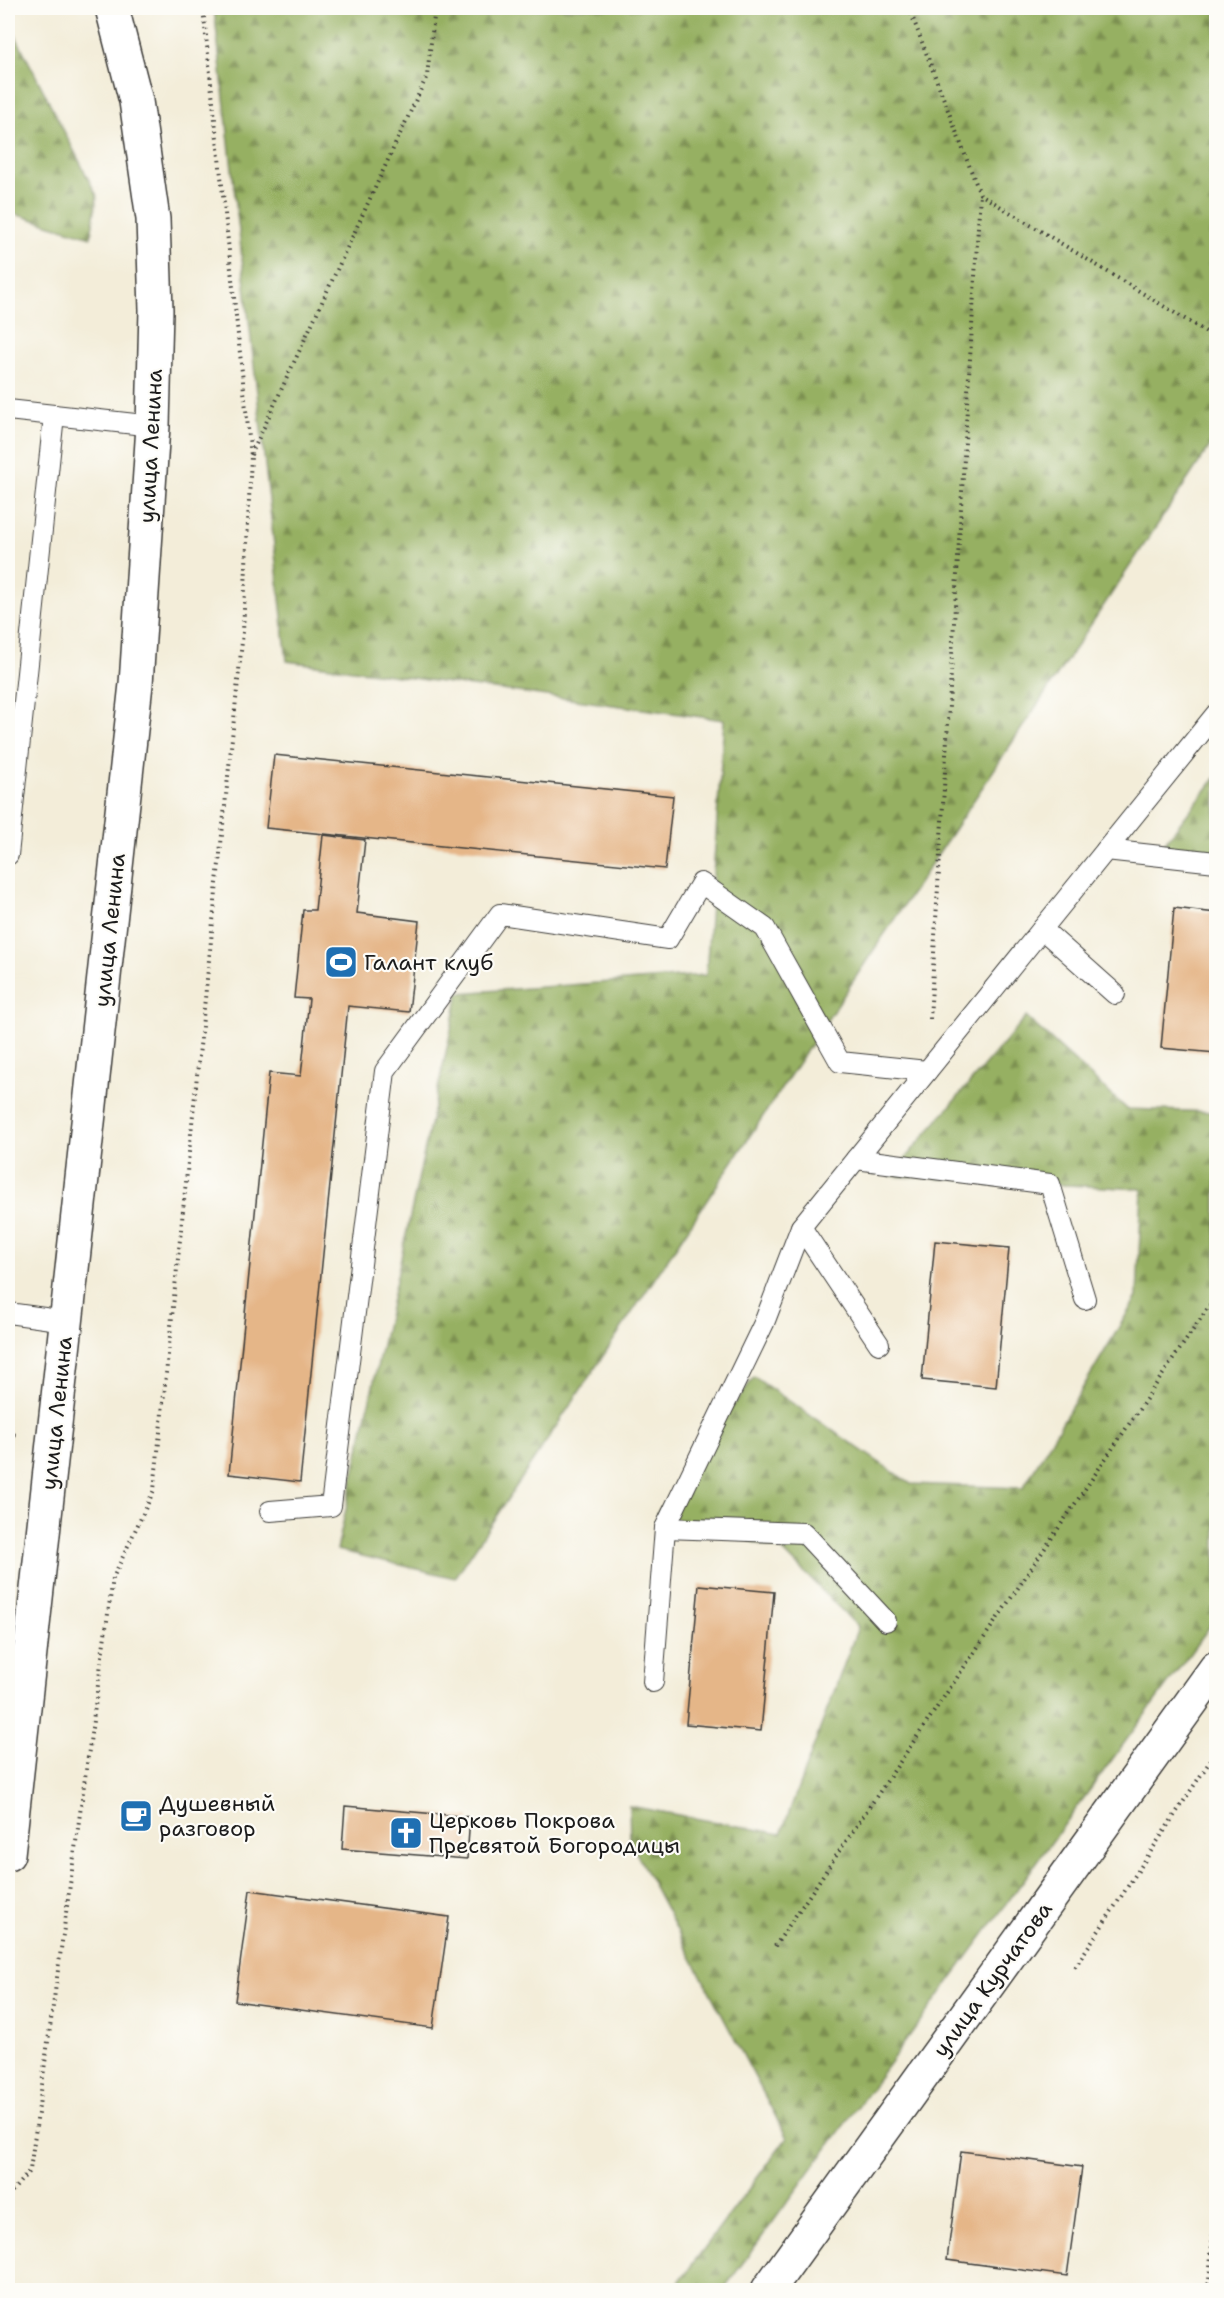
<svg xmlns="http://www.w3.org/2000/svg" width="1224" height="2298" font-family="'Shantell Sans',sans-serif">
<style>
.forest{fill:url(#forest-firs);stroke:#59663f;stroke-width:1.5}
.building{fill:#e5b688}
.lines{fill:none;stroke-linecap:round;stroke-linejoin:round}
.service-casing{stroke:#3c3b38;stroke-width:22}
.secondary-casing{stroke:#3c3b38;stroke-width:36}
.path{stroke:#3c3b38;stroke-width:4;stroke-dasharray:1.5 4.5;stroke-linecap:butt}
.service{stroke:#fff;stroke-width:20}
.secondary{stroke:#fff;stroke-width:33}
.labels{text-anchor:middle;stroke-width:4.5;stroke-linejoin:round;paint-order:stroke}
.street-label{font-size:22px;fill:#1c1c1c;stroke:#fdfcf7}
.poi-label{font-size:22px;fill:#1c1c1c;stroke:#fdfcf7;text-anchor:start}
</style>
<defs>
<pattern id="forest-firs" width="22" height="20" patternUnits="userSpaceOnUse" patternTransform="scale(1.5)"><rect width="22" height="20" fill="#96b062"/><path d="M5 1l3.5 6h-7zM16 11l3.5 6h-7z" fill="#7a8e50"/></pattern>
</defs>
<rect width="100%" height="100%" fill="#fdfcf7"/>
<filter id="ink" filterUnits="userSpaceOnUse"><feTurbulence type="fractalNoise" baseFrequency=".0167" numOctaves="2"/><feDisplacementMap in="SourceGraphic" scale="12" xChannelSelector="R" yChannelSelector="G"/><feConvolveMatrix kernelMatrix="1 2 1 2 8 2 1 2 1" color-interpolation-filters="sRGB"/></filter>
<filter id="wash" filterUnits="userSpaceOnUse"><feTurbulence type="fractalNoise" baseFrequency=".008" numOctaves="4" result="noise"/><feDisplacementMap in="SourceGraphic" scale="24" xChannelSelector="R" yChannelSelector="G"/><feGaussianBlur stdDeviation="1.35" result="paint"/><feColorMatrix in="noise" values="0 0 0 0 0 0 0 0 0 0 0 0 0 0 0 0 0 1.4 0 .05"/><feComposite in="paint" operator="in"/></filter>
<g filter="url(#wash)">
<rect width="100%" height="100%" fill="#f3edd9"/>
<g class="forest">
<path d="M214,8H1216V437L455,1578L337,1550L459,993L706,975L724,720L287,661Z"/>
<path d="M8,21L97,196L91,237L8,212Z"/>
<path d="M1216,777V862L1160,849Z"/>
<path d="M1026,1017L1127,1109L1216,1112V1618L723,2290H673L787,2138L630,1841L629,1806L781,1834L858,1627L783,1551L657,1513L754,1377L911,1484L1023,1488L1137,1297L1142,1189L890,1176Z"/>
</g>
<g id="blocks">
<g class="building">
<path d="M274,755L673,796L665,869L266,828Z"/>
<path d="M323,835L365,840L357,913L419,921L409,1012L348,1006L300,1482L229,1474L269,1073L301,1076L309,999L294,998L303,910H315Z"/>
<path d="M1174,908L1216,913V1053L1161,1048Z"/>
<path d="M935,1241L1009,1248L996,1387L922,1380Z"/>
<path d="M699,1585L774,1592L761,1731L686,1724Z"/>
<path d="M345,1806L470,1817L467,1859L342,1849Z"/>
<path d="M250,1890L449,1917L433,2028L235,2001Z"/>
<path d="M961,2151L1082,2167L1067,2276L947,2260Z"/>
</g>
</g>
</g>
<g filter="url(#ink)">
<use href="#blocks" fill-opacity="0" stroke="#3c3b38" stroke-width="1.5"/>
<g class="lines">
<g class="service-casing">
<g id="service">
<path d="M8,410L54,415L8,855"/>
<path d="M54,415L153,426"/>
<path d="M1106,850L1216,862"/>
<path d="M1042,929L1115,994"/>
<path d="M856,1159L1050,1184L1085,1299"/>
<path d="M801,1227L879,1344"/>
<path d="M8,1313L66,1321"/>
<path d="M270,1511L331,1506L385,1071L500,914L668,939L701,883L765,928L840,1062L927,1071"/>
<path d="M665,1528L804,1533L886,1621"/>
<path d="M653,1682L665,1528L764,1323L801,1227L1216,714"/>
</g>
</g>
<g class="secondary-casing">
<g id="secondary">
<path d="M8,1854L136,684L153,426L156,310L153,219L136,101L112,8"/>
<path d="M768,2290L1216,1668"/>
</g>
</g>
<g class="path">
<path d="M909,8L980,194L1216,338"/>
<path d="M251,455L427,76L435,8"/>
<path d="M930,1019L980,194"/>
<path d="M8,1434L19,1435"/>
<path d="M775,1946L1216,1296"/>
<path d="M1075,1967L1216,1752"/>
<path d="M8,2196L30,2170L113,1578L154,1490L243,632L251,456L203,8"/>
<path d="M1208,2290L1216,2199"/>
</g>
<use href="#service" class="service"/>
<use href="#secondary" class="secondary"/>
</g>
</g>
<defs>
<g id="stadium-square" transform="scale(1.725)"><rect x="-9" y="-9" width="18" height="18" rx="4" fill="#1f6fb2" stroke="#fdfcf7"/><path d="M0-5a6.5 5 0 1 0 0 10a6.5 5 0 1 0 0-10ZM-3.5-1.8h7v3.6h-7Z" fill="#fff"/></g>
<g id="cafe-square" transform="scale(1.725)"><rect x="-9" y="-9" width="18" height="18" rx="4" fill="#1f6fb2" stroke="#fdfcf7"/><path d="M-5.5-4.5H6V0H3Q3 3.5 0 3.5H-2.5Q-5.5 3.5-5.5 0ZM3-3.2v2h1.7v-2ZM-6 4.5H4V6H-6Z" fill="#fff"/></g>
<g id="church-square" transform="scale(1.725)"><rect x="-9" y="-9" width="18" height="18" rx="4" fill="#1f6fb2" stroke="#fdfcf7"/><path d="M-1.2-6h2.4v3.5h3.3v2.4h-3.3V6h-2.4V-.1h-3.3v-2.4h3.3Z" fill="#fff"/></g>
</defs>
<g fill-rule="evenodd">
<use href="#stadium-square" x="341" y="962"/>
<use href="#cafe-square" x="136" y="1816"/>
<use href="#church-square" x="406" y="1833"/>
</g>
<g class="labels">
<g class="street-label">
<text transform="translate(150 446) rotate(-87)" y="8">улица Ленина</text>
<text transform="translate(109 930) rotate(-84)" y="8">улица Ленина</text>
<text transform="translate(56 1413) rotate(-84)" y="8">улица Ленина</text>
<text transform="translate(992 1979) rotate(-54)" y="8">улица Курчатова</text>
</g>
<g class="poi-label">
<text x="364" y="970">Галант клуб</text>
<text x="159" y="1811">Душевный<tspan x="159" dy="25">разговор</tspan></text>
<text x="429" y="1828">Церковь Покрова<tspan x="429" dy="25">Пресвятой Богородицы</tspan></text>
</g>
</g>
<rect width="1224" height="2298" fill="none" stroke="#fdfcf7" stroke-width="30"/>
</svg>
